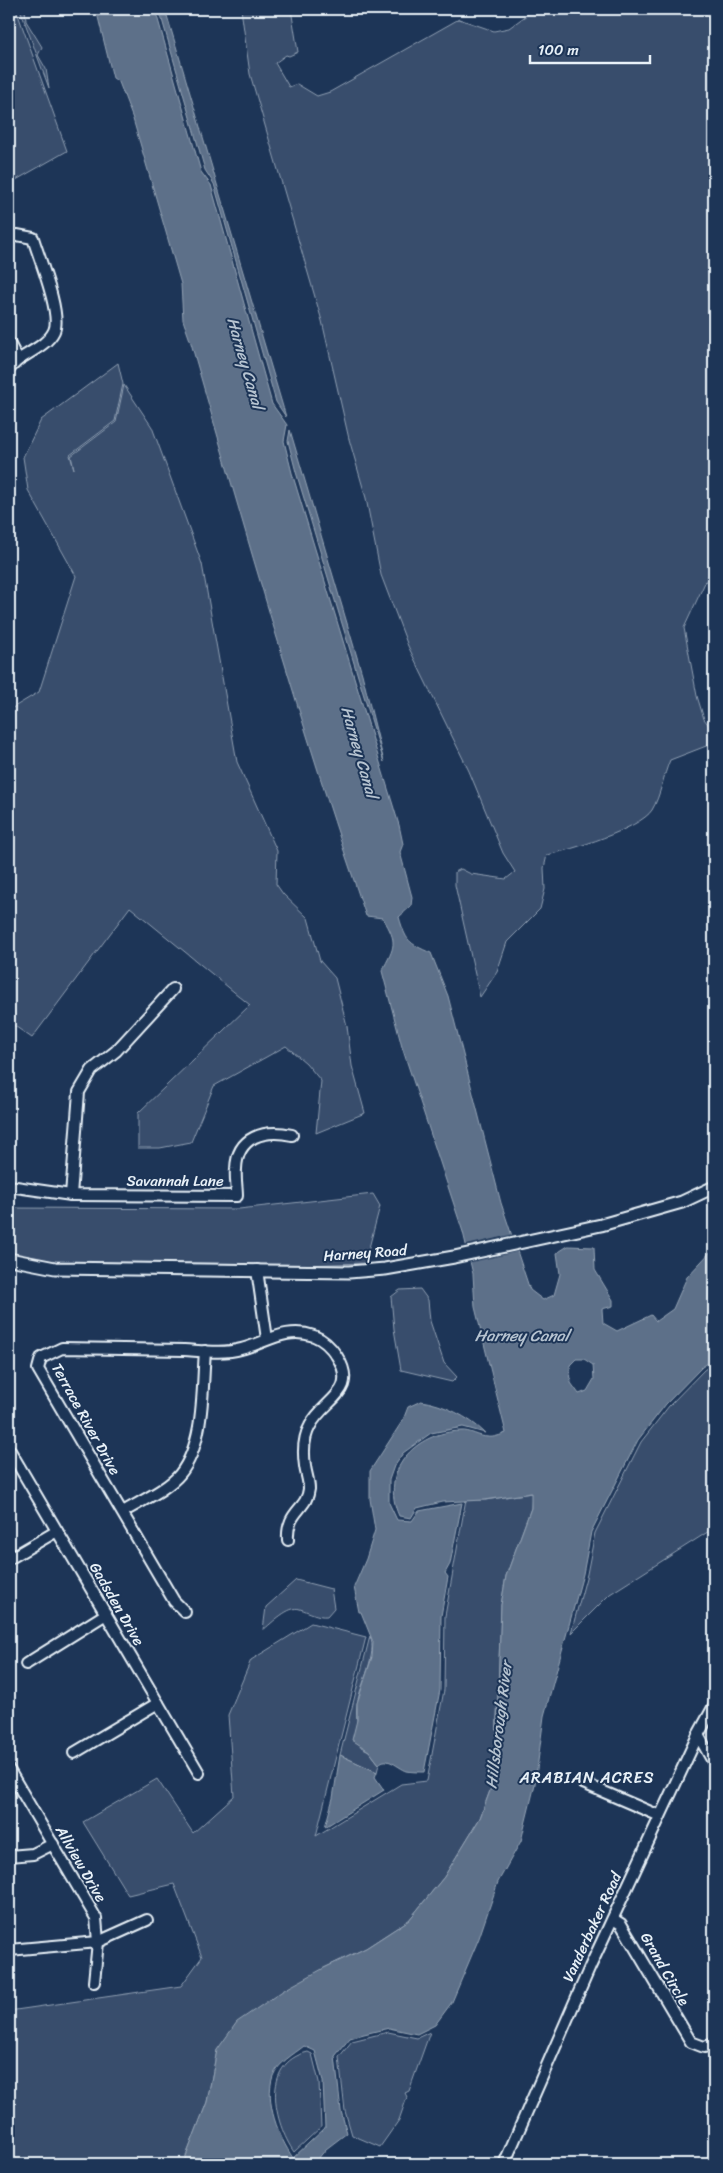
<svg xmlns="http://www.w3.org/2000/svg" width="723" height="2173" font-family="Sriracha,sans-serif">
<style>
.green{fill:#374d6c;stroke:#909fb2}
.water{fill:#5d7089;stroke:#95a4b5;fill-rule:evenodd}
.pier{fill:#1d3557}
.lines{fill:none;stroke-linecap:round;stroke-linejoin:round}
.minor-casing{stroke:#e8f1f8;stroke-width:14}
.tertiary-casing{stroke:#e8f1f8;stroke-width:15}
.minor{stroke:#1d3557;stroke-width:10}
.tertiary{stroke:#1d3557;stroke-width:11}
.labels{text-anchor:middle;stroke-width:4;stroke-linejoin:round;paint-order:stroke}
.street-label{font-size:15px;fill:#e8f1f8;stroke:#1d3557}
.water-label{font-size:16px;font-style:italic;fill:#b7c4d1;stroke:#1d3557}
.neighbourhood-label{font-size:16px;letter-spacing:1px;fill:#e8f1f8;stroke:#1d3557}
</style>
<rect width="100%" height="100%" fill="#1d3557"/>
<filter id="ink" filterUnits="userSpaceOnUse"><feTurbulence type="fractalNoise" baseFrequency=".02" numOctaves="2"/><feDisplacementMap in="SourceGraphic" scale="10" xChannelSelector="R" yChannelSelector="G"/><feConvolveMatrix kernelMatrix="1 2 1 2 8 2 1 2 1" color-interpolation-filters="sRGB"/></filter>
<g filter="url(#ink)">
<g class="green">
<path d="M9,9H16L67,151L9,184Z"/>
<path d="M20,9H25L26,21L42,47L38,55L46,69L49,88Z"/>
<path d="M241,9H291L298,52L289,56L286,55L275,63L289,87L297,84L317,96L330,92L459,19L494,31L509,28L535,9H714V563L684,628L697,696L704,719L714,732V743L670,760C663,776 661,795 652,810C640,829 570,850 547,855L544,868L545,889L540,909L507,942L497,972L480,997L455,885V872L461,869L471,874L506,879L515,872L503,853L469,771L408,646L381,575L366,498L349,439L322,321L250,74Z"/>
<path d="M118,363L123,384L115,421L70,455L74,469L71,456L116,422L124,385L152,427L202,564L237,762L277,851L276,884L283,894L308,918L320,961L335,978L347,1026L352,1066L365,1113L316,1133L321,1081L306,1063L286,1046L214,1086L191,1142L160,1148H138V1113L250,1005L130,907L32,1038L9,1022V710L39,692L76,576L28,490L23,457L41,420Z"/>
<path d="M373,1194L380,1206L365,1263L243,1267H72L9,1257V1208L239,1209Z"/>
<path d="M420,1289L428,1300L430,1321L444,1363L457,1377L452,1382L401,1370L394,1329L391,1297L400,1290Z"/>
<path d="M714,1363V1528L610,1594L571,1633L587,1574L595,1533L641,1442L669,1406L704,1370Z"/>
<path d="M532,1493L531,1508L506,1576L501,1605L495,1777L480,1818L444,1877L409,1920L366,1948L324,1968L217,2050L207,2102L183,2164H9V2011L181,1986L202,1957L174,1884L128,1895L83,1822L157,1779L193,1833L234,1796L228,1715L251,1660L311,1623L366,1637L316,1836L401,1784L427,1781L444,1690L445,1616L466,1499L485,1500Z"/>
<path d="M296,1580L331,1589L334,1608L327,1616C317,1617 310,1612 300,1609C289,1605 272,1623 263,1630L266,1607Z"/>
<path d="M370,1636C378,1654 360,1685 357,1704C355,1717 359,1733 361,1747L369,1751L379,1764L377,1772L340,1755Z"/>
<path d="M388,2032L417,2038L430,2032L409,2091L405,2093L407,2097L399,2120L380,2147L352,2135L345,2111L339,2057L352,2041Z"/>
<path d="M308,2052L312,2054L319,2082L321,2127L294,2152C274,2123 260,2063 308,2052Z"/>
</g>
<g class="water">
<path d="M96,9H155L201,172L211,185L272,404L287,425L284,441L292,473L399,825L403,844L400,852L412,897L411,906L399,917C406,941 408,943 431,953L448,996L501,1203L530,1290L543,1300L554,1295L560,1274L557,1253L568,1246L594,1247L595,1270L613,1300V1306L602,1309L603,1323L617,1331L651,1315L656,1321L673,1309L687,1277L714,1248V1359L702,1367L666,1404L638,1440L591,1532L583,1574L544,1716L535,1784L521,1841L498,1882L479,1938L452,2002L435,2025L417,2034L389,2028L364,2034L350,2038L335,2056L341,2111L347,2133L326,2149L314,2164H238L237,2162L234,2164H183L207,2102L217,2050L237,2022L284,1990L324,1968L366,1948L409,1920L444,1877L480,1818L495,1777L501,1605L506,1576L531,1508V1493L485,1500L442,1502L417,1508L411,1518L399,1516C379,1471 415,1432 461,1431C470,1430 479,1437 488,1437C493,1438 501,1435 506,1433L475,1307L473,1274L463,1232L402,1047L382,971C395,946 398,943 383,918L366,916C301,727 246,535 191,343L183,320L181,284L133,119L119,82L113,78ZM576,1359H584L593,1365L594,1379L587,1391L579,1394L571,1383L570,1365ZM304,2046L315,2051L323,2081L325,2128L293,2158C279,2137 264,2102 273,2076C278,2063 294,2054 304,2046Z"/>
<path d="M159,9H165L286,417L276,402L214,184L205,170Z"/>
<path d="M290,430L362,674L384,762L296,472L288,441Z"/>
<path d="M421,1401C443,1404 469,1417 485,1433L463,1427L431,1433L403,1453L394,1466L389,1480V1503L397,1520L412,1521L419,1511L462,1503L450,1564L445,1573L448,1577L441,1616L440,1690L424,1772C418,1772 412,1772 407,1771C398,1768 387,1755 379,1764L369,1751L352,1740L357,1720V1703L372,1657L373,1642L361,1612H359L354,1587L366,1559L375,1530L370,1499V1471L403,1420L408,1407Z"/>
<path d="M340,1755L377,1772L375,1777L384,1790L325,1827L333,1798Z"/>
</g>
<path class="pier" d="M514,1234L520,1251L467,1263L463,1246Z"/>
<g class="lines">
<g class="minor-casing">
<g id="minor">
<path d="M9,239L17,235L33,238C39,258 62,314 54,331C48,344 30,352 18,360L9,343"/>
<path d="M9,369L18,360"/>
<path d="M9,1186L71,1195L237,1196C237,1187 235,1178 236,1169C237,1136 265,1129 292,1135"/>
<path d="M71,1195L79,1092L92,1070L116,1051L173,989"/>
<path d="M257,1270L267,1339"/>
<path d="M9,1449L199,1773"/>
<path d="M123,1512C139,1502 168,1489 180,1474C205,1443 202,1388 205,1351"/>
<path d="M9,1559L57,1531"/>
<path d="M185,1612L174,1601L38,1369L41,1358L62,1348C103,1349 143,1349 184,1350C202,1351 224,1354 241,1349C266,1343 286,1326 314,1336C330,1342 349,1367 343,1385C338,1399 318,1409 310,1426C303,1438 303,1452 305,1466C306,1474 309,1481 309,1489C307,1510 286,1511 288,1540"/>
<path d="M26,1664L106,1614"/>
<path d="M698,1735L714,1763"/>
<path d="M74,1753L158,1703"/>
<path d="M9,1770L96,1918L98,1942L94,1982"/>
<path d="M583,1783L660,1816"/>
<path d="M9,1856L33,1854L53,1844"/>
<path d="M613,1919L621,1924L691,2042L704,2047L714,2044"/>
<path d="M9,1950L98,1942L147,1920"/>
<path d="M504,2164L590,1967L698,1735L714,1706"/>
</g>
</g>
<g class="tertiary-casing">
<path id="tertiary" d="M9,1259L55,1268L349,1272L385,1269L454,1257L601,1225L682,1202L714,1187"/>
</g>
<use href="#minor" class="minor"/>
<use href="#tertiary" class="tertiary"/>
</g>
</g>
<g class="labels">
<g class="street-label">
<text x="175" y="1186">Savannah Lane</text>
<text transform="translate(365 1253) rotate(-4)" y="5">Harney Road</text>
<text transform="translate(86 1419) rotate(61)" y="5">Terrace River Drive</text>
<text transform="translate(117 1604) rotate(60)" y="5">Gadsden Drive</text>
<text transform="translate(81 1864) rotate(60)" y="5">Allview Drive</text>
<text transform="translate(592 1927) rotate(-65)" y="5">Vanderbaker Road</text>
<text transform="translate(665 1969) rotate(60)" y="5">Grand Circle</text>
</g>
<g class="water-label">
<text transform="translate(246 363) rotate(74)" y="6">Harney Canal</text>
<text transform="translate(360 752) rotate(74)" y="6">Harney Canal</text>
<text x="522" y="1341">Harney Canal</text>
<text transform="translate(498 1725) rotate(-83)" y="6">Hillsborough River</text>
</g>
<g class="neighbourhood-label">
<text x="587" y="1783">ARABIAN ACRES</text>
</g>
</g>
<rect width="723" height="2173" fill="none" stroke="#1d3557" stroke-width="30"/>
<rect x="15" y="15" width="693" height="2143" fill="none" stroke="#e8f1f8" stroke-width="2" filter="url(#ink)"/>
<path d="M530 55v8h120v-8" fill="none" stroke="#e8f1f8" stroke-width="2.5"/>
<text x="538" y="55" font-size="15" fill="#e8f1f8" stroke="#1d3557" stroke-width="4" paint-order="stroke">100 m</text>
</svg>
